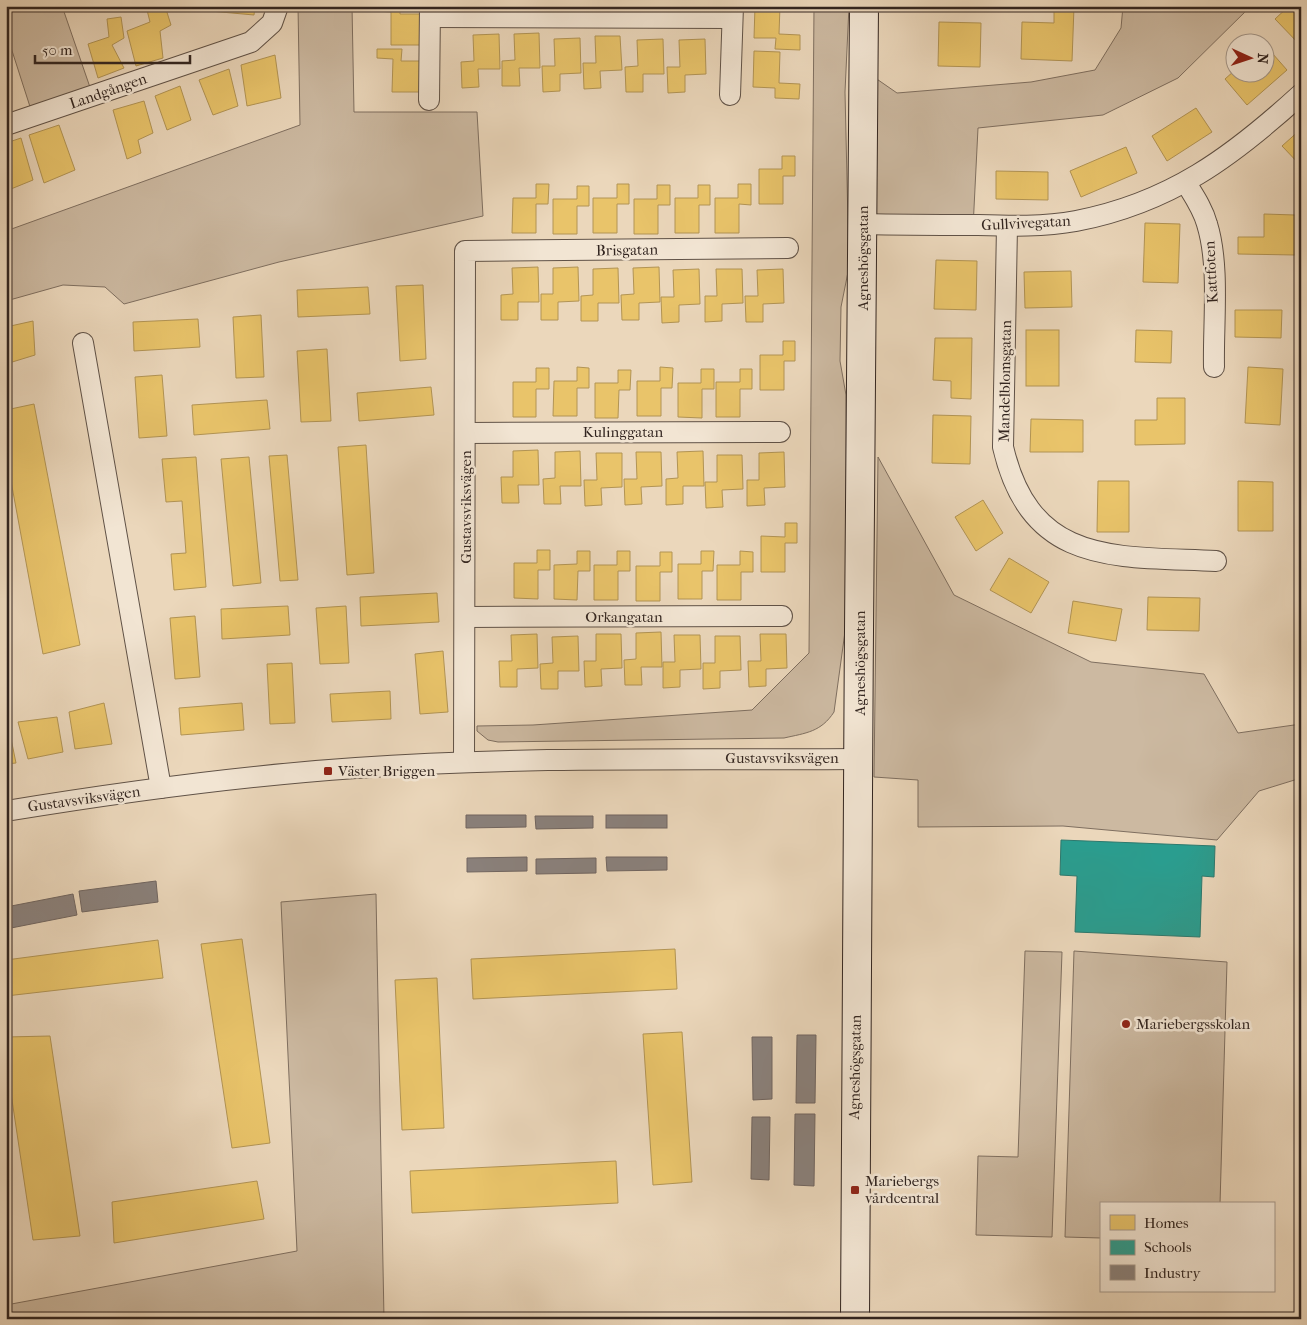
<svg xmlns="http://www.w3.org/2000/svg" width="1307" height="1325" font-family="'IM FELL French Canon',serif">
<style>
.green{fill:#ccb9a1;stroke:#7f6f60}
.homes{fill:#e9c46a;stroke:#b29454}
.schools{fill:#2a9d8f;stroke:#2c796e}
.industry{fill:#8a817c;stroke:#706560}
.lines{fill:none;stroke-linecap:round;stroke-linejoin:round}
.street-casing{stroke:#605247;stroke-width:22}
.secondary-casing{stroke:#322520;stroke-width:30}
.street{stroke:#f2e5d3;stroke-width:20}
.secondary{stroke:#f2e5d3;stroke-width:28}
.poi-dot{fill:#8f2418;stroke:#f2e5d3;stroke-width:2}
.labels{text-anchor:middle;stroke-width:5;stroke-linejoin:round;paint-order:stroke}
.street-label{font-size:15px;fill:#322520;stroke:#f2e5d3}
.poi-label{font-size:15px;fill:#322520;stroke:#f2e5d3;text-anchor:start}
</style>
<rect width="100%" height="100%" fill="#ebd7bb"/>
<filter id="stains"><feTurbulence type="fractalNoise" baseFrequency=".004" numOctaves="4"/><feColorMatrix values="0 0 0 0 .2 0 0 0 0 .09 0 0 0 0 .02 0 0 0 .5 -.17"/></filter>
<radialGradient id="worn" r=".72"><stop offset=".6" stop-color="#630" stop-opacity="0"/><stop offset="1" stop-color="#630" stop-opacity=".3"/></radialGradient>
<g class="green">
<path d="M6,6H62L93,96L33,116L6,32Z"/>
<path d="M298,6H352L354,112H477L483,216L279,262L124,304L105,287L63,285L6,301V231L300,125Z"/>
<path d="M814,6H849L845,92L849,267L841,307L840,361L846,395L847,617L834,712C821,732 806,733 784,738L498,742L488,740L477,731V726L533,725L752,710L809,653Z"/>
<path d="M1123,6H1251L1178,78L1103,115L978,128L973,228L870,233L871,75L897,93L1031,82L1095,70L1121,28Z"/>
<path d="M878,457L954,595L1091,662L1204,674L1238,733L1301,724V778L1259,791L1217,840L1063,826L918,827V780L874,777Z"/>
<path d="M376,894L384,1319H6V1305L297,1251L281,902Z"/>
<path d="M1025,951L1062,952L1052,1237L976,1235L978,1156L1018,1157Z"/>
<path d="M1074,951L1227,962L1220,1204H1101V1238L1065,1237Z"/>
</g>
<g class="homes">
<path d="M146,6H165L171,25L160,31L163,58L136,66L127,31L150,22Z"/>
<path d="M210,6H255L254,15L210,11Z"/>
<path d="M376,6H400V14H421L420,45H391V12L376,11Z"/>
<path d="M755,6H780L779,34L800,35V50L775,49L776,38H754Z"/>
<path d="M1054,6L1074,7L1072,61L1021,59L1022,22L1054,23Z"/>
<path d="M1289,6L1301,8V46L1275,19Z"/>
<path d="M121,17L124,38L112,45L124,68L98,78L88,44L109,37L107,19Z"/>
<path d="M939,22L981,23L980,67L938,66Z"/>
<path d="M539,33L540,68H519L520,86H502V61L515,60L514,34Z"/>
<path d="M499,34L500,69H478L479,87L462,88L461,62L474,61L473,35Z"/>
<path d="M595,36H620L622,70L600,71L601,88L584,89L583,63H596Z"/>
<path d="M580,38L581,73L560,74V91L543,92L542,66H555L554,39Z"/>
<path d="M663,39L664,74H643V92H626L625,67L638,66L637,40Z"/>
<path d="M705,39L706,74L685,75V92L668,93L667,67H680L679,40Z"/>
<path d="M1265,45L1287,70L1247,105L1225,79L1234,71L1264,72Z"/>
<path d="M377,49H402L401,61H422V92H392L393,59L377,58Z"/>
<path d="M754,51L780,52L779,83L800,84L799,99L775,98V88L753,87Z"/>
<path d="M275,55L281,98L247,106L241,65Z"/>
<path d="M229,69L238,106L213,115L199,80Z"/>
<path d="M180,86L191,120L167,130L155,96Z"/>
<path d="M144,101L153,133L138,140L141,153L127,159L113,110Z"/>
<path d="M1196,108L1212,132L1167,161L1152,136Z"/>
<path d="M59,125L75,170L44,183L29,135Z"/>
<path d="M1301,129V166L1282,146Z"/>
<path d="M21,138L33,180L6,191V143Z"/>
<path d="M1126,147L1137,173L1081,197L1070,171Z"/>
<path d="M782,156H795V176H783V204H759V169H782Z"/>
<path d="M996,171L1048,172V200L996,199Z"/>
<path d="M536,184H549L548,204H536V233H512L513,198H536Z"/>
<path d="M617,184H629V204H617V233H593V198H617Z"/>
<path d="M738,184H751V205L739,204V233H715V198H738Z"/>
<path d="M657,185H670V205H658V234H634V199H657Z"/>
<path d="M698,185H710V205H699V233H675V198H698Z"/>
<path d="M577,186H589V206H577V234H553V199H577Z"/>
<path d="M1264,214L1295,215V255L1238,254V237H1264Z"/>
<path d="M1145,223L1180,224L1178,283L1143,282Z"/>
<path d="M936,260L977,261L976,310L934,309Z"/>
<path d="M538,267L539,302H518V320H501V295L513,294L512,268Z"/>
<path d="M578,267L579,301L558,302V320H541V294H553V268Z"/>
<path d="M659,267L660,302L639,303V320H622L621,295L634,294L633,268Z"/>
<path d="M618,268L619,303H598V321H581V296L593,295V269Z"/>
<path d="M699,269L700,304L679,305V322L662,323L661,297H674L673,270Z"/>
<path d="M716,269H742L743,303L722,304V321L705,322V296H717Z"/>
<path d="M783,269L784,303L763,304V322H746L745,296H758L757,270Z"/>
<path d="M1071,271L1072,307L1025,308L1024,272Z"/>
<path d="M423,285L426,359L400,361L396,286Z"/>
<path d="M368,287L370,314L298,317L297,290Z"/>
<path d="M1235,310H1282L1281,338L1235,337Z"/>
<path d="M261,315L264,377L236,378L233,317Z"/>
<path d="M198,319L200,347L134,351L133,322Z"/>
<path d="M33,321L35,355L9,363L6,351V327Z"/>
<rect x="1026" y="330" width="33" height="56"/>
<path d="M1136,330L1172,331L1171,363L1135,362Z"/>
<path d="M935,338H972L971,399L951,398V381L933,380Z"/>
<path d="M783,341H795V361H784V390H760V355H783Z"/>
<path d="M327,349L331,421L301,422L297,351Z"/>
<path d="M577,367L589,368V388H577V416H553L554,381H577Z"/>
<path d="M660,367L673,368L672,388H661V416H637V381H660Z"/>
<path d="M1248,367L1283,369L1280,425L1245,423Z"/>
<path d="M536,368H549V389H536V417H513V382H536Z"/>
<path d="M701,369H714V389H702V418L678,417V383H701Z"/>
<path d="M740,369H752V389H740V417H716V382H740Z"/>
<path d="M618,370H631L630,390H619L618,418H595V383H618Z"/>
<path d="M162,375L167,436L139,438L135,377Z"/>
<path d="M431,387L434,415L359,421L357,393Z"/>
<path d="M1157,398H1185V444L1135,445V420H1157Z"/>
<path d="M267,400L270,429L194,435L192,405Z"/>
<path d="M34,404L80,645L43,654L6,454V410Z"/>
<path d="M933,415L971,416L970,464L932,463Z"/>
<path d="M1031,419L1083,420V452H1030Z"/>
<path d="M366,445L374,573L347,575L338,447Z"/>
<path d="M538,450L539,485H518L519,503H502L501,477H513V451Z"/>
<path d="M580,451L581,486H560L561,504H544L543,479L555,478V452Z"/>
<path d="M703,451L704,486H683V504L666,505V479L678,478L677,452Z"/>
<path d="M636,452H661L662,486L641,487L642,504L625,505L624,479H637Z"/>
<path d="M784,452L785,487L764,488L765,505L747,506V480H759V453Z"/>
<path d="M596,453H622V487L601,488L602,505L585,506L584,480H597Z"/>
<path d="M287,455L298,580L280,581L269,456Z"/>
<path d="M717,455H742L743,489L722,490L723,507L706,508L705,482H717Z"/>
<path d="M196,457L206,587L174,590L171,554L186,553L182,501L166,502L162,459Z"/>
<path d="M249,457L261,583L233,586L221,459Z"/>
<path d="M1098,481H1129V532H1097Z"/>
<path d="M1238,481L1273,482V531H1238Z"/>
<path d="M983,500L1003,533L976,551L955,517Z"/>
<path d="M785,523H797V543H785V572H761V536L785,537Z"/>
<path d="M537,550H550V570H538V599L514,598V563H537Z"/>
<path d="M577,551H590V571H578L577,600L554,599V565L577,564Z"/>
<path d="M617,551H630V571H618V600H594V565H617Z"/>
<path d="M701,551H714L713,571H702V599H678V564H701Z"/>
<path d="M740,551L753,552V572H741V600H717V565H740Z"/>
<path d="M660,552H672V572H660V601H636V566H660Z"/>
<path d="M1009,558L1049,582L1031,613L990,590Z"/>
<path d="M437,593L439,622L361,626L360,597Z"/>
<path d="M1148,597L1200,598L1199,631L1147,630Z"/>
<path d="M1073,601L1122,609L1116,641L1068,633Z"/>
<path d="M288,606L290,635L222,639L221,609Z"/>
<path d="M346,606L349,663L320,664L316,608Z"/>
<path d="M195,616L200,677L175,679L170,618Z"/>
<path d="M661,632L662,667H641L642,685H625L624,660L636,659V633Z"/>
<path d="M537,634L538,668L517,669V687H500L499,661H512L511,635Z"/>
<path d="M596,634H621L622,668L601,669L602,686L585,687L584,661H596Z"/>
<path d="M760,634H786L787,668L766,669V686L749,687L748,661H761Z"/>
<path d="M674,635H700L701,669L680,670V687L663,688V662H675Z"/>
<path d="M578,636L579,671H558V689H541L540,664L553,663L552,637Z"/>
<path d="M715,636H740L741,670L720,671V688L703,689V663H715Z"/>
<path d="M443,651L448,712L420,714L415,654Z"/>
<path d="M292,663L295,723L270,724L267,664Z"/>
<path d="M390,691L391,719L332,722L330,694Z"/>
<path d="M104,703L112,744L75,749L69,712Z"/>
<path d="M242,703L244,730L181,735L179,708Z"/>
<path d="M57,717L63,752L28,759L18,722Z"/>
<path d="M6,724H8L16,763L6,764Z"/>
<path d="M242,939L270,1143L232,1148L201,944Z"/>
<path d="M158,940L163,978L6,996V960Z"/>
<path d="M675,949L677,989L473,999L471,959Z"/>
<path d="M437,978L444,1128L402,1130L395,980Z"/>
<path d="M682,1032L692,1182L653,1185L643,1034Z"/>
<path d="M50,1036L80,1236L33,1240L6,1060V1037Z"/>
<path d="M616,1161L618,1203L412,1213L410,1171Z"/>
<path d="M257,1181L264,1219L114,1243L112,1202Z"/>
</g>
<path class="schools" d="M1061,840L1215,846L1214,877L1202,876L1200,937L1075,932L1077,876L1060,875Z"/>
<g class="industry">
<path d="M466,815H526V827L466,828Z"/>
<rect x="606" y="815" width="61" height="13"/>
<path d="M535,816H593V828L536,829Z"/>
<path d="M527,857V871L467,872V858Z"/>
<path d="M606,857H667V870L607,871Z"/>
<path d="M596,858V873L536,874V859Z"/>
<path d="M156,881L158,902L82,912L79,891Z"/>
<path d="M73,894L77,915L6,929V907Z"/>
<path d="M797,1035H816L815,1103H796Z"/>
<path d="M752,1037H772V1099L753,1100Z"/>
<path d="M795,1114H815L814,1186L794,1185Z"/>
<path d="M752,1117H770L769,1180L751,1179Z"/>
</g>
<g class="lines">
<g class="street-casing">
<g id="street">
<path d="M430,17L732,18"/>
<path d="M730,95L733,6"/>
<path d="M429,100L430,6"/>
<path d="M6,125L251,42L272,23L278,6"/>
<path d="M1186,183C1194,196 1203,209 1207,224C1220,266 1213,323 1214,367"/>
<path d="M864,224C902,225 940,225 978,225C1010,226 1044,227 1076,221C1170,203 1232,157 1301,94"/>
<path d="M1007,226L1003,447C1031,567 1116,556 1216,561"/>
<path d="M83,343L161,788"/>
<path d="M466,433L780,432"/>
<path d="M466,617L782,616"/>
<path d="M464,762L465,251L788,248"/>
<path d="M6,811C122,792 239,776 356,768C524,756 691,760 859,759"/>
</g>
</g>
<g class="secondary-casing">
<path id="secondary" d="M855,1319C857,881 860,444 864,6"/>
</g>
<use href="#street" class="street"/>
<use href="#secondary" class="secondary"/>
</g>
<g class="poi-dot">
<rect x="323" y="766" width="10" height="10" rx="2.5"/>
<circle cx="1126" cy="1024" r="5"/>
<rect x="850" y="1185" width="10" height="10" rx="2.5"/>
</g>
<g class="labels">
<g class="street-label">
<text transform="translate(108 91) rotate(-19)" y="5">Landgången</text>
<text transform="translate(1026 223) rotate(-3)" y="5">Gullvivegatan</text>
<text transform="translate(627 250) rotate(-1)" y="5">Brisgatan</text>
<text transform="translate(863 258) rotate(-90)" y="5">Agneshögsgatan</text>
<text transform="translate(1211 272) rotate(-93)" y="5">Kattfoten</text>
<text transform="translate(1005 381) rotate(-89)" y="5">Mandelblomsgatan</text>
<text x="623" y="437">Kulinggatan</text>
<text transform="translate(466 507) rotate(-90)" y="5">Gustavsviksvägen</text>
<text x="624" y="622">Orkangatan</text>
<text transform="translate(860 663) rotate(-90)" y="5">Agneshögsgatan</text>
<text x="782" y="763">Gustavsviksvägen</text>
<text transform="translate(84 799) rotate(-8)" y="5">Gustavsviksvägen</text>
<text transform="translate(855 1067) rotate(-89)" y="5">Agneshögsgatan</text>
</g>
<g class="poi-label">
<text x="338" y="776">Väster Briggen</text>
<text x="1136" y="1029">Mariebergsskolan</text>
<text x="865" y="1186">Mariebergs<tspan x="865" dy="17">vårdcentral</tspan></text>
</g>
</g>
<rect width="1307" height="1325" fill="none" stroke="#ebd7bb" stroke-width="25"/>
<rect x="8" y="8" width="1292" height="1310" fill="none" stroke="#322520" stroke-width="2.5"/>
<rect x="12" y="12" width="1282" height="1300" fill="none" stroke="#322520"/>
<rect x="1100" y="1202" width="175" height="90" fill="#f2e5d3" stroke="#a5988b"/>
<rect x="1110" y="1215" width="25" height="15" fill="#e9c46a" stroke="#a5988b"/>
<text x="1144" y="1228" font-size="15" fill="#322520">Homes</text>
<rect x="1110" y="1240" width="25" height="15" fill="#2a9d8f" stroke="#a5988b"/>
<text x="1144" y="1252" font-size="15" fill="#322520">Schools</text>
<rect x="1110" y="1265" width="25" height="15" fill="#8a817c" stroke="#a5988b"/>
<text x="1144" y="1278" font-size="15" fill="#322520">Industry</text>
<g transform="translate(1250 58) rotate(93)"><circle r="24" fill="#f2e5d3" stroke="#a5988b"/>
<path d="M0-4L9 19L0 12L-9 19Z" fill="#8f2418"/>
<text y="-8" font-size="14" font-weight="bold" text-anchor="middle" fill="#322520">N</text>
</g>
<path d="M35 55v8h155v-8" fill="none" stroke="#322520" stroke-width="2.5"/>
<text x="42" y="55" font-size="15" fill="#322520" stroke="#f2e5d3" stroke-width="4" paint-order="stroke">50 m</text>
<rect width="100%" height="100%" filter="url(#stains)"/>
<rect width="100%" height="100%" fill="url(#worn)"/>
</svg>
